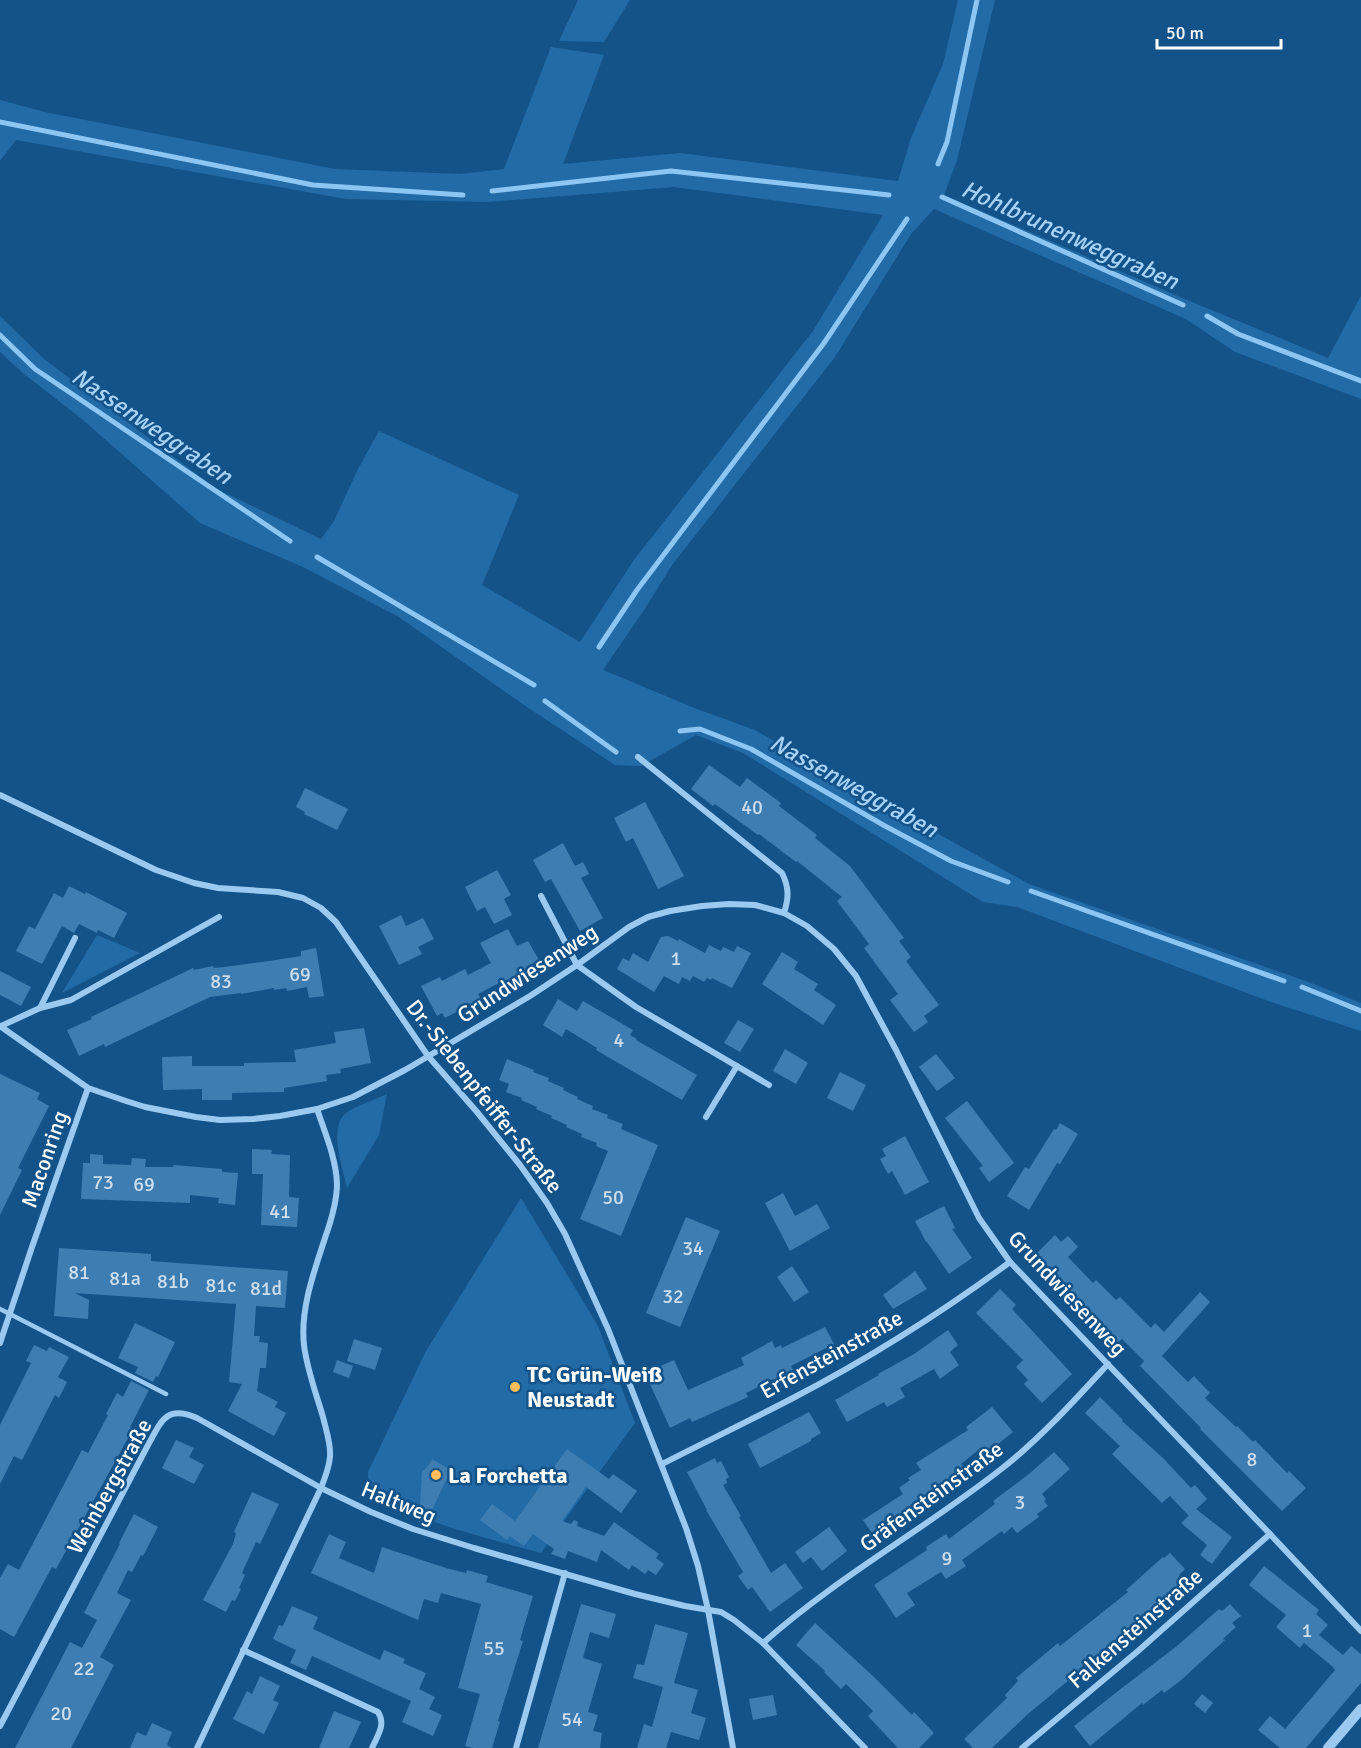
<svg xmlns="http://www.w3.org/2000/svg" width="1361" height="1748" font-family="Signika,sans-serif">
<style>
.green{fill:#236ba7}
.lines{fill:none;stroke-linecap:round;stroke-linejoin:round}
.stream{stroke:#8dc6f3;stroke-width:5}
.building{fill:#3d7db2}
.service{stroke:#9bc9ef;stroke-width:4.5}
.minor{stroke:#9bc9ef;stroke-width:6}
.tertiary{stroke:#9bc9ef;stroke-width:10}
.poi-dot{fill:#ffbe59;stroke:#145389;stroke-width:2}
.labels{text-anchor:middle;stroke-width:5;stroke-linejoin:round;paint-order:stroke}
.number-label{font-size:20px;fill:#cedeec}
.street-label{font-size:22px;fill:#fff;stroke:#145389}
.poi-label{font-size:22px;font-weight:bold;fill:#fff;stroke:#145389;text-anchor:start}
.water-label{font-size:24px;font-style:italic;fill:#a6d3f7;stroke:#145389}
</style>
<rect width="100%" height="100%" fill="#145389"/>
<g class="green">
<path d="M578,0H630L604,42L559,41Z"/>
<path d="M958,0H995L957,160L944,195L1180,297L1328,358L1361,296V399L1235,352L1186,319L934,209L911,234L835,357L672,565L646,607L603,670L697,709L755,730L911,819L1029,884L1314,984L1361,1003V1031L1271,1002L1017,907L983,902L743,753L696,735L641,766L615,765L521,703L399,617L303,567L200,523L82,419L24,374L0,352V316L44,359L215,488L321,539L334,521L358,469L379,431L519,495L482,585L580,642L634,560L813,331L883,215L674,187L488,202L346,199L16,140L0,161V100L45,112L335,169L460,174L504,169L551,47L604,55L563,164L680,153L898,181L911,138L943,64Z"/>
<path d="M97,935L140,953L62,993Z"/>
<path d="M387,1094L379,1135L347,1188C343,1169 329,1130 344,1115C353,1106 375,1100 387,1094Z"/>
<path d="M521,1198L598,1326L635,1423L541,1553C483,1537 424,1522 369,1497L368,1472L426,1351Z"/>
</g>
<g class="lines">
<g class="stream">
<path d="M0,122L313,185L463,195"/>
<path d="M938,164L947,142L977,0"/>
<path d="M492,191L671,171L889,195"/>
<path d="M942,197L1183,305"/>
<path d="M1207,316L1238,334L1361,381"/>
<path d="M0,335L35,369L290,541"/>
<path d="M317,557L534,685"/>
<path d="M599,647L637,590L824,343L907,219"/>
<path d="M545,701L616,752"/>
<path d="M680,731L700,729L751,749L885,826L951,861L1008,882"/>
<path d="M1031,891L1284,981"/>
<path d="M1302,987L1361,1011"/>
</g>
</g>
<g class="building">
<path d="M709,765L740,787L747,778L781,803L779,806L817,835L815,838L850,866L904,938L899,941L911,957L906,961L939,1005L924,1016L928,1022L914,1032L890,1000L898,994L864,948L869,944L837,901L842,897L797,861L796,862L759,834L758,835L715,804L713,806L691,789Z"/>
<path d="M305,788L348,809L337,830L304,814L305,812L296,807Z"/>
<path d="M645,802L684,876L658,889L633,838L626,842L614,818Z"/>
<path d="M563,843L575,866L583,862L589,874L581,878L603,918L580,931L551,879L545,882L533,860Z"/>
<path d="M497,870L511,895L504,899L512,915L494,924L485,907L477,911L465,887Z"/>
<path d="M69,886L85,894L86,892L127,913L114,938L98,930L97,933L79,924L74,933L62,926L42,964L16,951L29,926L35,929L54,893L63,898Z"/>
<path d="M401,915L406,926L423,918L434,939L418,947L422,954L399,965L379,926Z"/>
<path d="M508,929L517,946L528,941L539,960L528,966L530,970L502,984L501,982L478,994L481,999L445,1018L442,1013L437,1016L421,986L440,977L442,981L465,969L468,975L491,963L480,943Z"/>
<path d="M668,936L678,941L679,939L705,953L709,945L721,951L723,947L734,952L737,946L751,953L732,988L712,978L711,980L707,978L704,982L693,976L690,981L682,977L679,984L664,976L654,992L617,969L623,958L629,961L633,953L648,962L661,937Z"/>
<path d="M316,948L324,996L309,998L307,987L287,991L286,988L274,990V988L241,994V993L210,997L105,1047L104,1044L79,1056L67,1030L92,1019L91,1017L193,968L194,970L213,966L214,968L224,967L269,961L301,956V951Z"/>
<path d="M782,952L798,962L794,969L818,984L814,990L836,1005L823,1025L762,984Z"/>
<path d="M0,971L31,987L21,1006L0,995Z"/>
<path d="M558,999L577,1011L583,1001L633,1030L630,1035L637,1039L636,1040L697,1075L682,1100L596,1050L597,1048L566,1029L562,1037L543,1025Z"/>
<path d="M738,1020L754,1029L740,1052L724,1043Z"/>
<path d="M364,1028L371,1063L340,1069L341,1073L326,1075L327,1081L284,1088V1092L232,1093V1100H202V1089L163,1090L162,1057L192,1056V1066H244V1063L296,1062L294,1050L336,1043L334,1032Z"/>
<path d="M785,1049L808,1063L796,1084L773,1071Z"/>
<path d="M936,1054L955,1078L937,1091L919,1067Z"/>
<path d="M507,1059L534,1070L533,1072L549,1078L548,1081L564,1088L563,1090L578,1097L577,1099L593,1106L592,1109L608,1115L607,1118L623,1124L621,1129L658,1145L621,1236L580,1219L608,1151L596,1146L597,1143L581,1137L582,1134L566,1127L567,1125L551,1118L552,1116L536,1109L537,1107L521,1100L522,1098L506,1092L509,1084L499,1080Z"/>
<path d="M840,1072L866,1085L853,1111L827,1098Z"/>
<path d="M0,1074L40,1093L37,1099L49,1106L18,1168L22,1170L0,1215Z"/>
<path d="M967,1101L1014,1163L989,1182L979,1168L983,1166L945,1118Z"/>
<path d="M1060,1123L1078,1134L1060,1164L1057,1163L1029,1210L1007,1196L1025,1167L1029,1169L1054,1129L1056,1130Z"/>
<path d="M905,1136L929,1182L905,1195L892,1171L888,1174L880,1159L886,1156L882,1149Z"/>
<path d="M252,1149L272,1150L271,1154L290,1155L289,1197L299,1198L297,1227L261,1225L263,1174H252Z"/>
<path d="M90,1154L103,1155V1164L131,1165L132,1158L146,1159L145,1167H173L174,1165L222,1169V1172L238,1173L235,1205L218,1203L219,1198L190,1195V1203L81,1199L83,1163H90Z"/>
<path d="M783,1193L795,1216L817,1204L830,1228L790,1251L765,1203Z"/>
<path d="M944,1206L955,1228L952,1229L972,1258L949,1274L927,1242H926L915,1221Z"/>
<path d="M686,1217L720,1231L680,1327L646,1313Z"/>
<path d="M1055,1235L1061,1242L1068,1236L1078,1247L1068,1257L1093,1283L1096,1280L1116,1300L1120,1297L1151,1328L1155,1323L1164,1332L1200,1292L1210,1302L1162,1356L1188,1382L1194,1376L1210,1393L1205,1398L1236,1427L1237,1426L1253,1442L1255,1440L1287,1473L1289,1471L1306,1488L1282,1511L1200,1429L1201,1428L1140,1366L1144,1361L1122,1339L1115,1345L1093,1322L1095,1321L1061,1284L1034,1256Z"/>
<path d="M59,1248L151,1254V1261L288,1271L285,1308L256,1306L254,1336H260L259,1342L268,1343L266,1368H260L257,1391L278,1402L275,1407L286,1413L274,1436L228,1411L242,1384L229,1382L236,1304L75,1293L89,1300L88,1319L54,1316Z"/>
<path d="M792,1266L809,1292L794,1302L777,1277Z"/>
<path d="M915,1271L927,1289L893,1309L883,1295Z"/>
<path d="M1000,1289L1016,1305L1012,1309L1072,1374L1042,1403L1024,1384L1028,1380L1016,1367L1023,1360L976,1313Z"/>
<path d="M135,1323L175,1342L158,1377L156,1376L153,1382L135,1373L138,1367L118,1358Z"/>
<path d="M825,1327L834,1344L791,1366L793,1370L785,1374L787,1377L775,1382L773,1379L746,1393L748,1397L692,1422L690,1418L670,1428L645,1373L674,1360L688,1390L744,1365L741,1358L772,1341L775,1348L781,1345L782,1348Z"/>
<path d="M948,1330L958,1345L950,1352L959,1365L940,1379L934,1369L900,1388L905,1397L887,1407L884,1402L847,1422L835,1400L879,1375L878,1374L914,1354Z"/>
<path d="M354,1339L382,1348L375,1370L347,1361Z"/>
<path d="M34,1345L47,1351L49,1347L69,1357L58,1377L67,1382L59,1398L55,1395L22,1460L14,1456L0,1484V1425L31,1363L26,1361Z"/>
<path d="M337,1360L353,1366L349,1378L333,1372Z"/>
<path d="M131,1381L149,1390L130,1427L133,1429L56,1569L52,1567L14,1637L0,1629V1578L8,1564L19,1570L82,1450L88,1453L108,1415L106,1414L117,1393L123,1397Z"/>
<path d="M1100,1397L1123,1420L1122,1421L1163,1458L1191,1488L1195,1485L1207,1499L1189,1516L1170,1496L1162,1503L1112,1454L1120,1446L1085,1413Z"/>
<path d="M992,1407L1013,1432L987,1453L982,1447L961,1464L967,1472L935,1493L933,1490L910,1505L913,1510L874,1536L863,1520L903,1494L899,1488L910,1480L908,1478L921,1470L916,1463L968,1430L966,1427Z"/>
<path d="M809,1412L821,1433L811,1439V1441L760,1468L748,1444Z"/>
<path d="M176,1440L194,1448L189,1457L204,1465L194,1484L162,1468Z"/>
<path d="M567,1449L609,1479L613,1474L637,1491L621,1513L586,1487L562,1521L571,1524L574,1520L578,1522L577,1526L604,1536L614,1522L659,1554L656,1558L664,1564L656,1575L648,1570L645,1574L632,1565L629,1570L601,1550L597,1562L568,1551L565,1559L551,1554L554,1549L533,1534L524,1546L510,1536L507,1540L480,1520L492,1504L515,1521Z"/>
<path d="M1054,1452L1070,1469L1042,1494L1046,1499L1044,1501L1048,1506L1037,1514L1039,1517L1017,1533L1012,1527L1004,1534L1002,1531L962,1560L966,1566L946,1579L941,1572L907,1593L915,1605L896,1618L874,1585L927,1550L926,1547L946,1534L949,1539L995,1504L993,1501L1029,1474Z"/>
<path d="M715,1458L717,1463L721,1461L729,1477L726,1479L727,1483L723,1485L741,1516L739,1517L771,1573L785,1563L803,1588L770,1612L752,1587L748,1590L738,1576L743,1572L706,1510H707L687,1472Z"/>
<path d="M432,1459L451,1470L424,1527L419,1525L422,1471L427,1468Z"/>
<path d="M252,1492L279,1504L260,1544L256,1542L242,1573L245,1575L239,1588L241,1589L235,1601L232,1600L226,1612L203,1600L233,1544L236,1533L234,1532Z"/>
<path d="M1196,1509L1232,1537L1212,1564L1200,1555L1207,1545L1181,1523Z"/>
<path d="M134,1514L158,1527L143,1556L141,1555L132,1572L128,1570L117,1593L131,1600L100,1657L114,1665L71,1748H15L70,1642L82,1648L97,1620L84,1613L120,1544L119,1543Z"/>
<path d="M829,1527L847,1551L822,1571L811,1557L803,1563L795,1552Z"/>
<path d="M329,1534L346,1542L339,1558L374,1573L382,1547L446,1568L466,1573L467,1570L488,1576L486,1582L533,1596L520,1640L523,1641L498,1721L500,1722L492,1748H473L465,1746L480,1694L458,1688L481,1604L441,1593L438,1603L424,1599L418,1620L311,1573Z"/>
<path d="M1170,1553L1185,1569L1179,1575L1185,1581L1136,1625L1137,1626L1123,1637L1122,1635L1079,1669L1081,1670L1028,1714L992,1748H973L964,1739L1007,1698L1005,1695L1018,1681L1016,1678L1058,1643L1060,1646L1128,1592L1126,1590L1163,1557L1164,1558Z"/>
<path d="M1264,1566L1319,1610L1316,1614L1328,1625L1319,1635L1343,1655L1351,1646L1361,1654V1683L1306,1748H1280L1258,1730L1270,1716L1285,1729L1335,1670L1333,1667L1304,1643L1300,1648L1276,1627L1286,1615L1249,1585Z"/>
<path d="M581,1604L616,1614L609,1638L590,1632L583,1658L602,1664L588,1712L598,1715L593,1731L602,1733L600,1748H538Z"/>
<path d="M1230,1604L1241,1616L1232,1623L1236,1627L1223,1639L1225,1640L1180,1681L1164,1693L1162,1690L1143,1705L1142,1703L1090,1746L1074,1726L1118,1691L1177,1646L1219,1609L1222,1611Z"/>
<path d="M292,1606L318,1617L313,1629L380,1660L384,1650L405,1659L403,1663L426,1673L419,1689L435,1697L429,1709L442,1715L433,1736L402,1722L411,1701L312,1656L306,1670L290,1663L296,1650L273,1639L279,1625L283,1626Z"/>
<path d="M815,1623L874,1677L912,1715L914,1712L934,1733L919,1748H898L868,1716L873,1711L846,1684L841,1689L824,1672L825,1671L796,1645Z"/>
<path d="M655,1624L688,1633L674,1683L698,1690L691,1713L706,1718L699,1740L671,1732L666,1748H637L644,1724L652,1727L663,1687L633,1678L637,1664L644,1665Z"/>
<path d="M260,1676L280,1686L273,1700L279,1703L264,1734L233,1719L247,1691L252,1694Z"/>
<path d="M1202,1694L1213,1703L1205,1713L1194,1704Z"/>
<path d="M773,1695L777,1715L753,1720L749,1699Z"/>
<path d="M334,1711L361,1722L349,1748H319Z"/>
<path d="M152,1723L172,1732L167,1745L172,1748H130L137,1732L146,1736Z"/>
</g>
<g class="lines">
<path class="service" d="M0,1309L166,1394"/>
<g class="minor">
<path d="M638,757L782,873C789,887 789,898 784,913"/>
<path d="M0,795L156,870L194,883L218,888L278,892L303,898L321,908L336,922L428,1056L477,1112L520,1165L547,1203L565,1234L608,1329L686,1528L698,1566L708,1610L733,1748"/>
<path d="M541,896L577,965L636,1007L769,1085"/>
<path d="M40,1008L75,938"/>
<path d="M0,1026L88,1088L126,1101L145,1107L196,1117L220,1120L253,1119L280,1116L317,1109L353,1097L405,1070L530,996L577,965L629,927L648,917L670,911L702,906L729,904L755,905L784,913L807,926L834,949L856,976L896,1050L979,1218L1010,1262L1270,1534L1361,1631"/>
<path d="M1,1026L40,1008L71,1000L219,917"/>
<path d="M706,1117L737,1066"/>
<path d="M0,1343L32,1247L88,1088"/>
<path d="M662,1464C705,1442 749,1421 793,1398C868,1359 941,1313 1010,1262"/>
<path d="M763,1643C836,1578 923,1530 1000,1470C1040,1439 1074,1401 1108,1364"/>
<path d="M243,1650L378,1712C386,1724 378,1735 372,1748"/>
<path d="M0,1726L148,1445C162,1420 166,1405 197,1418L321,1488L371,1512L413,1529L474,1548L635,1594L685,1606L721,1612L734,1620L763,1643L865,1748"/>
<path d="M197,1748L321,1488C325,1478 329,1468 330,1457C331,1443 326,1430 323,1417C316,1393 307,1370 304,1345C300,1309 314,1272 325,1238C331,1221 337,1202 337,1184C336,1158 325,1133 317,1109"/>
<path d="M516,1748L565,1573"/>
<path d="M1022,1748L1138,1651L1270,1534"/>
</g>
<path class="tertiary" d="M1328,1748L1361,1709"/>
</g>
<g class="poi-dot">
<circle cx="515" cy="1387" r="6"/>
<circle cx="436" cy="1475" r="6"/>
</g>
<g class="labels">
<g class="number-label">
<text x="752" y="814">40</text>
<text x="676" y="965">1</text>
<text x="300" y="981">69</text>
<text x="221" y="988">83</text>
<text x="619" y="1047">4</text>
<text x="103" y="1189">73</text>
<text x="144" y="1191">69</text>
<text x="613" y="1204">50</text>
<text x="280" y="1218">41</text>
<text x="693" y="1255">34</text>
<text x="79" y="1279">81</text>
<text x="125" y="1285">81a</text>
<text x="173" y="1288">81b</text>
<text x="221" y="1292">81c</text>
<text x="266" y="1295">81d</text>
<text x="673" y="1303">32</text>
<text x="1252" y="1466">8</text>
<text x="1020" y="1509">3</text>
<text x="947" y="1565">9</text>
<text x="1307" y="1637">1</text>
<text x="494" y="1655">55</text>
<text x="84" y="1675">22</text>
<text x="61" y="1720">20</text>
<text x="572" y="1726">54</text>
</g>
<g class="street-label">
<text transform="translate(527 973) rotate(-33)" y="8">Grundwiesenweg</text>
<text transform="translate(485 1096) rotate(52)" y="8">Dr.-Siebenpfeiffer-Straße</text>
<text transform="translate(44 1159) rotate(-71)" y="8">Maconring</text>
<text transform="translate(1068 1293) rotate(47)" y="8">Grundwiesenweg</text>
<text transform="translate(831 1354) rotate(-29)" y="8">Erfensteinstraße</text>
<text transform="translate(109 1486) rotate(-61)" y="8">Weinbergstraße</text>
<text transform="translate(931 1496) rotate(-36)" y="8">Gräfensteinstraße</text>
<text transform="translate(399 1502) rotate(22)" y="8">Haltweg</text>
<text transform="translate(1135 1628) rotate(-41)" y="8">Falkensteinstraße</text>
</g>
<g class="poi-label">
<text x="527" y="1382">TC Grün-Weiß<tspan x="527" dy="25">Neustadt</tspan></text>
<text x="448" y="1483">La Forchetta</text>
</g>
<g class="water-label">
<text transform="translate(1070 235) rotate(24)" y="8">Hohlbrunenweggraben</text>
<text transform="translate(152 426) rotate(34)" y="8">Nassenweggraben</text>
<text transform="translate(854 786) rotate(29)" y="8">Nassenweggraben</text>
</g>
</g>
<path d="M1157 39v9h124v-9" fill="none" stroke="#ffffff" stroke-width="3"/>
<text x="1166" y="39" font-size="18" fill="#ffffff" stroke="#145389" stroke-width="4.5" paint-order="stroke">50 m</text>
</svg>
